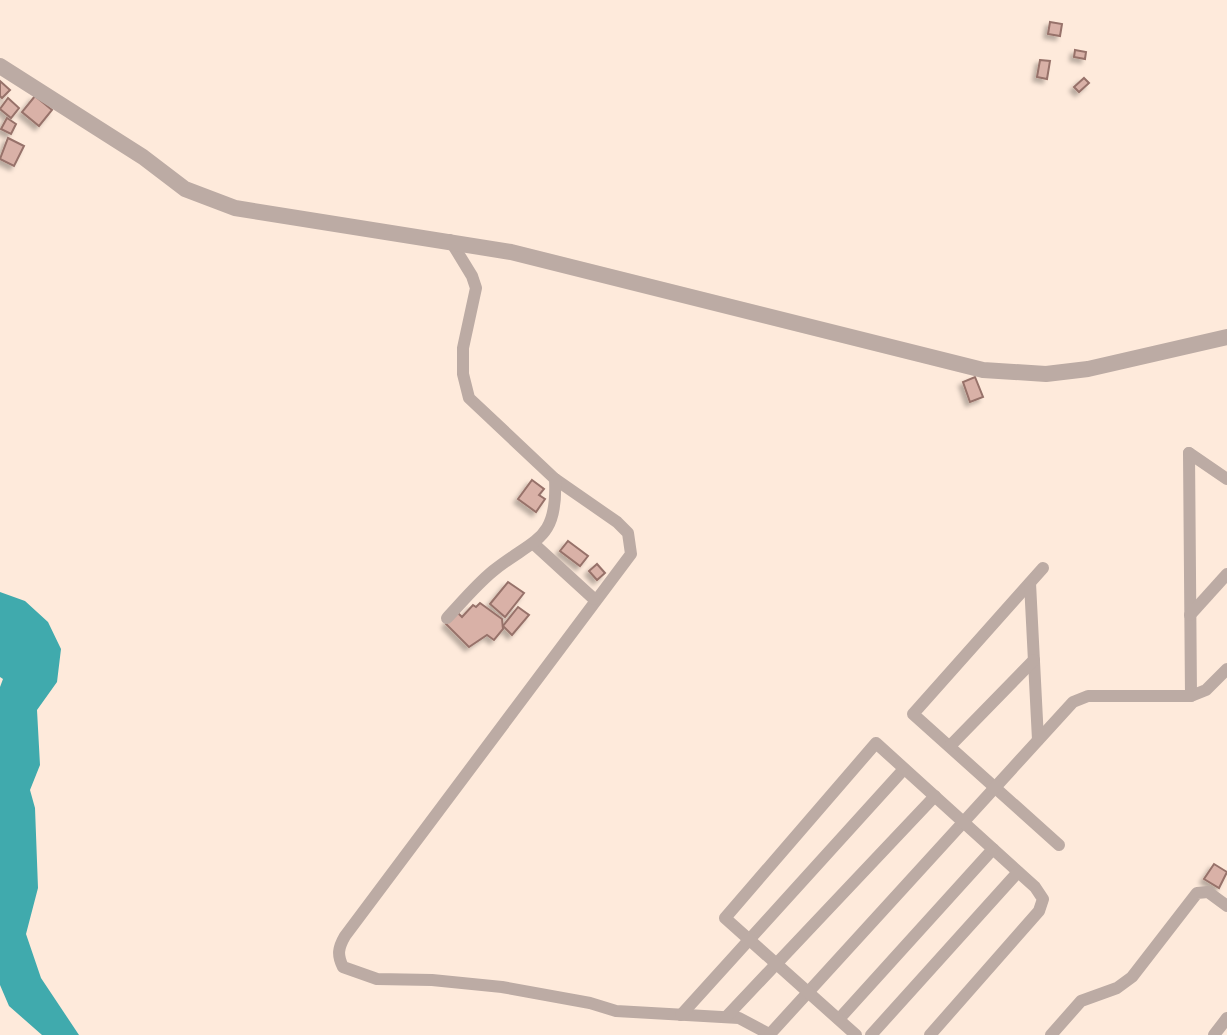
<svg xmlns="http://www.w3.org/2000/svg" width="1227" height="1035" font-family="Bitter,serif">
<style>
.water{fill:#40aaad}
.building{fill:#d9b1a7;stroke:#97726a;stroke-width:2;filter:url(#shadow)}
.lines{fill:none;stroke-linecap:round;stroke-linejoin:round}
.minor{stroke:#bcaba4;stroke-width:12}
.tertiary{stroke:#bcaba4;stroke-width:16}
</style>
<defs>
<filter id="shadow"><feDropShadow dx="-4" dy="4" stdDeviation="2" flood-color="#0004"/></filter>
</defs>
<rect width="100%" height="100%" fill="#feeadb"/>
<path class="water" d="M0,592L25,601L48,622L61,649L57,682L37,710L40,765L30,790L35,808L38,888L26,934L41,978L79,1035H42L9,1006L0,985V687L3,679L0,677Z"/>
<g class="building">
<path d="M1050,22L1062,24L1060,36L1048,34Z"/>
<path d="M1075,50L1086,52L1085,59L1074,57Z"/>
<path d="M1040,60L1050,61L1047,79L1037,77Z"/>
<path d="M1084,78L1089,83L1079,92L1074,87Z"/>
<path d="M0,81L10,90L2,98L0,96Z"/>
<path d="M35,96L52,110L39,126L22,112Z"/>
<path d="M8,98L19,108L11,118L0,109Z"/>
<path d="M7,118L16,124L11,134L1,129Z"/>
<path d="M8,138L24,146L14,166L0,159Z"/>
<path d="M975,377L983,397L970,402L963,382Z"/>
<path d="M532,480L544,489L539,495L545,499L536,512L518,499Z"/>
<path d="M568,541L588,556L580,566L560,551Z"/>
<path d="M597,564L605,573L597,580L589,571Z"/>
<path d="M508,582L524,593L505,617L490,604Z"/>
<path d="M480,603L502,619L503,629L494,640L487,635L469,647L446,624L456,611L462,617L473,605L476,607Z"/>
<path d="M518,607L529,615L512,635L503,626Z"/>
<path d="M1214,864L1227,872L1219,888L1204,879Z"/>
</g>
<g class="lines">
<g class="minor">
<path d="M450,240L472,276L476,288L463,348V374L469,398L555,479L617,522L628,533L631,554L345,936C338,948 337,955 343,967L377,979L432,980L502,987L590,1003L616,1011L739,1018L771,1035"/>
<path d="M1189,453L1191,696"/>
<path d="M1189,453L1227,479"/>
<path d="M535,545L594,599"/>
<path d="M1043,568L913,714L1059,845"/>
<path d="M1030,583L1038,740"/>
<path d="M1190,615L1227,574"/>
<path d="M447,618C462,602 476,585 493,571C534,538 558,542 555,479"/>
<path d="M950,746L1034,660"/>
<path d="M681,1015L904,769"/>
<path d="M726,1017L935,796"/>
<path d="M839,1019L993,849"/>
<path d="M770,1034L1073,702L1088,696H1191L1206,690L1227,669"/>
<path d="M856,1035L725,918L876,743L1035,887L1043,899L1039,911L930,1035"/>
<path d="M871,1035L1018,872"/>
<path d="M1051,1035L1081,1001L1117,988L1132,977L1197,893L1208,892L1227,906"/>
<path d="M1214,1035L1227,1018"/>
</g>
<path class="tertiary" d="M0,66L143,157L185,189L235,208L511,252L983,370L1046,374L1088,369L1227,337"/>
</g>
</svg>
